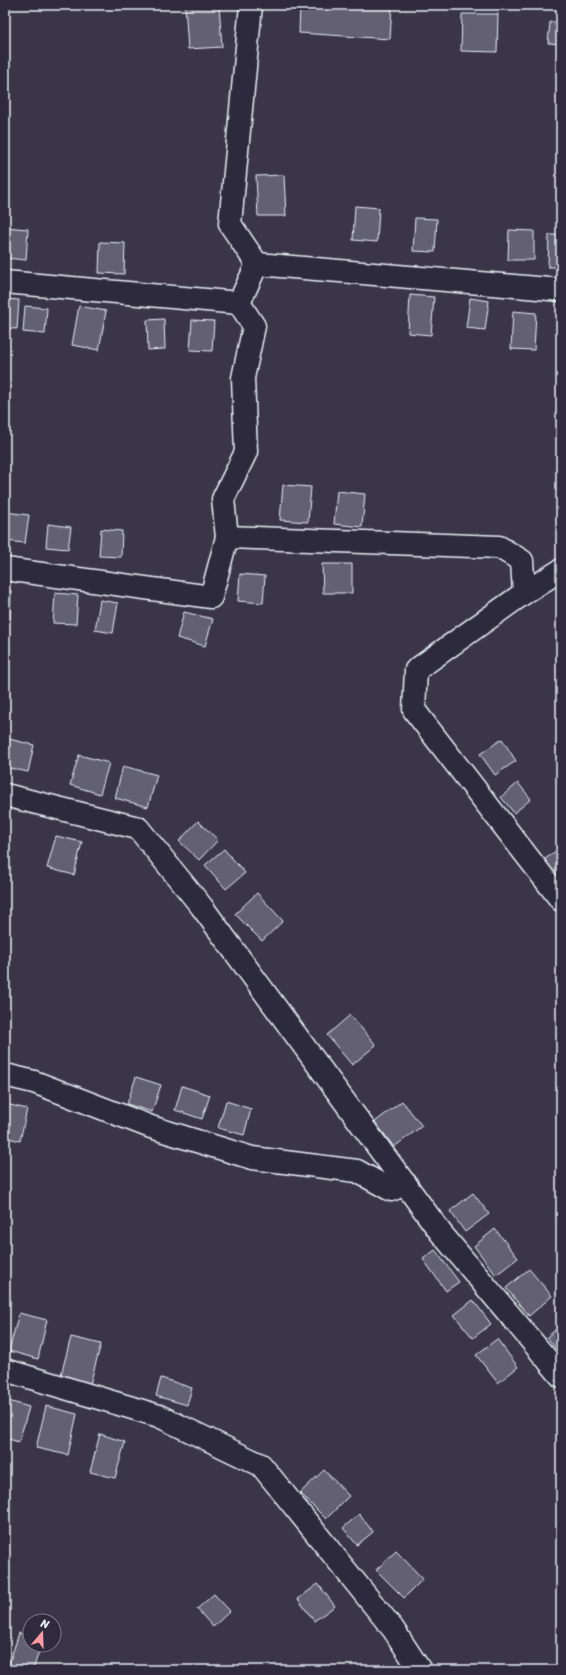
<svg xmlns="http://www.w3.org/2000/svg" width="566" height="1675" font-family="Sriracha,sans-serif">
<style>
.building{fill:#636171;stroke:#e8f1f8}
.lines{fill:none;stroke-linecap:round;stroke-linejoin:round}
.minor-casing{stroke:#e8f1f8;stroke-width:25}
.minor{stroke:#2f2a3d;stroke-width:22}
</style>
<rect width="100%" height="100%" fill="#3a3648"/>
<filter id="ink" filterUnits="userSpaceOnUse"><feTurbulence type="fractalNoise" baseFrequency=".025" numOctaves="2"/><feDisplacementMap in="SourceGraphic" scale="8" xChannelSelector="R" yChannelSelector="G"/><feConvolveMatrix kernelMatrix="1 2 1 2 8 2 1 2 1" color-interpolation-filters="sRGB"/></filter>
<g filter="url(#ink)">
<g class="building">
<path d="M185,5H219L222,47L188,49Z"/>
<path d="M300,5L392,6L390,39L299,33Z"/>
<path d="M462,14H498L497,52L461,51Z"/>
<path d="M550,22H561V44L548,43Z"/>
<path d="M284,175L286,216H258L256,176Z"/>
<path d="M355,206L379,208L377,242L353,240Z"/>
<path d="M415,218L437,219L435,252L413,251Z"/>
<path d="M5,227L28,229L26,260L5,258Z"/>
<path d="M509,230L534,231V260H508Z"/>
<path d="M549,235H561V267H548Z"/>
<path d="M100,242L125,243L124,274L99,273Z"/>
<path d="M410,295L434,297L431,335L408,333Z"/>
<path d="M470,298L489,301L485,330L466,328Z"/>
<path d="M5,299L19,300L17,329L5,328Z"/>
<path d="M25,306L47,308L45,334L23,332Z"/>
<path d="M79,306L106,311L99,350L72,345Z"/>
<path d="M513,311L536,313L534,350L511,349Z"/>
<path d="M164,319L165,349L148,350L147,320Z"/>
<path d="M192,320L214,321L212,351L190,350Z"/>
<path d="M561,333V353H558Z"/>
<path d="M283,485L311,487L308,522L280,520Z"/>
<path d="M337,491L365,494L362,527L334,524Z"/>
<path d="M5,512L29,515L25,543L5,541Z"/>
<path d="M48,524L71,527L68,549L46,547Z"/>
<path d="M101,529L122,531L121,557L99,556Z"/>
<path d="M322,564H352V593H323Z"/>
<path d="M240,574L265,576L263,603L238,601Z"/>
<path d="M5,590L11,591L10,619H5Z"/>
<path d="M55,593L78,595L76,624L53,623Z"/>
<path d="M100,600L118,603L113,633L95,630Z"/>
<path d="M184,612L213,619L205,646L177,638Z"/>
<path d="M9,739L34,745L28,772L5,767V756Z"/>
<path d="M502,739L516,761L495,775L480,754Z"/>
<path d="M79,755L109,763L100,794L70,785Z"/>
<path d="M123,766L157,775L148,807L115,798Z"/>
<path d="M518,783L531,799L514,813L501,797Z"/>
<path d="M198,821L218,840L199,860L179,841Z"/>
<path d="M56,836L82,842L74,875L47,868Z"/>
<path d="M561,847V880L560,881L544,860Z"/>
<path d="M224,849L245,873L226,889L205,865Z"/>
<path d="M257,893L283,921L262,941L235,914Z"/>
<path d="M350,1015L376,1045L352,1065L327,1035Z"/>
<path d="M136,1077L161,1085L152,1112L127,1104Z"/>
<path d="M182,1086L210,1095L202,1119L175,1110Z"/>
<path d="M226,1101L251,1109L244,1135L218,1128Z"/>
<path d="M402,1101L422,1126L394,1147L375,1122Z"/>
<path d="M6,1104L27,1109L20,1141L5,1137Z"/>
<path d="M473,1193L489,1214L465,1232L450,1211Z"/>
<path d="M495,1229L518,1258L496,1275L474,1246Z"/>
<path d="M435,1250L459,1282L446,1291L423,1259Z"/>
<path d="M529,1269L552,1296L529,1316L506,1288Z"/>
<path d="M473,1300L491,1324L473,1338L454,1315Z"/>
<path d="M19,1313L47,1320L38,1359L9,1351Z"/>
<path d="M561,1325V1352L559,1353L547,1337Z"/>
<path d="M71,1337L101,1344L90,1384L61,1375Z"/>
<path d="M497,1339L518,1367L498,1383L476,1355Z"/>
<path d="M161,1378L192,1388L187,1405L156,1396Z"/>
<path d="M5,1400L29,1407L19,1442L5,1438Z"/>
<path d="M46,1406L77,1414L68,1455L36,1448Z"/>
<path d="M100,1434L125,1442L115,1478L90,1472Z"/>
<path d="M324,1470L349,1496L326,1519L300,1493Z"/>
<path d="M359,1514L373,1532L357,1545L343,1528Z"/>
<path d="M396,1551L423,1579L404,1598L376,1570Z"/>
<path d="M318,1584L335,1606L314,1621L298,1599Z"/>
<path d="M214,1594L230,1611L213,1627L197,1609Z"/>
<path d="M19,1633L30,1636V1645H41L33,1670H16L8,1667Z"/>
</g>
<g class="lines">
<g class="minor-casing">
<g id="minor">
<path d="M251,5L230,224L257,264"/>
<path d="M5,282L239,303L257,264L561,290"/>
<path d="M227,537L499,547L522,561L524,593"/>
<path d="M5,569L211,597L227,537L223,499L246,452L243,378L254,326L239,303"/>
<path d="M561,570L524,593L416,670L414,710L561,900"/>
<path d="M5,795L138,828L202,907L441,1233L561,1376"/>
<path d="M5,1075L34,1082L151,1127L252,1158L357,1171L391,1190L406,1184"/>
<path d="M5,1370L159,1416L261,1465L393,1629L420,1670"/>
</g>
</g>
<use href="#minor" class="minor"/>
</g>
</g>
<rect width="566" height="1675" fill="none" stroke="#2f2a3d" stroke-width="20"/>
<rect x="10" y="10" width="546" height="1655" fill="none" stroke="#e8f1f8" stroke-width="1.5" filter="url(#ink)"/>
<g transform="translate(42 1633) rotate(19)"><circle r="19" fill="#2f2a3d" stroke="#797a88"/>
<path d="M0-3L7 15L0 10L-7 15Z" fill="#ff9aa2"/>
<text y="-6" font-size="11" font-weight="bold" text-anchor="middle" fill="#e8f1f8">N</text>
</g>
</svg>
